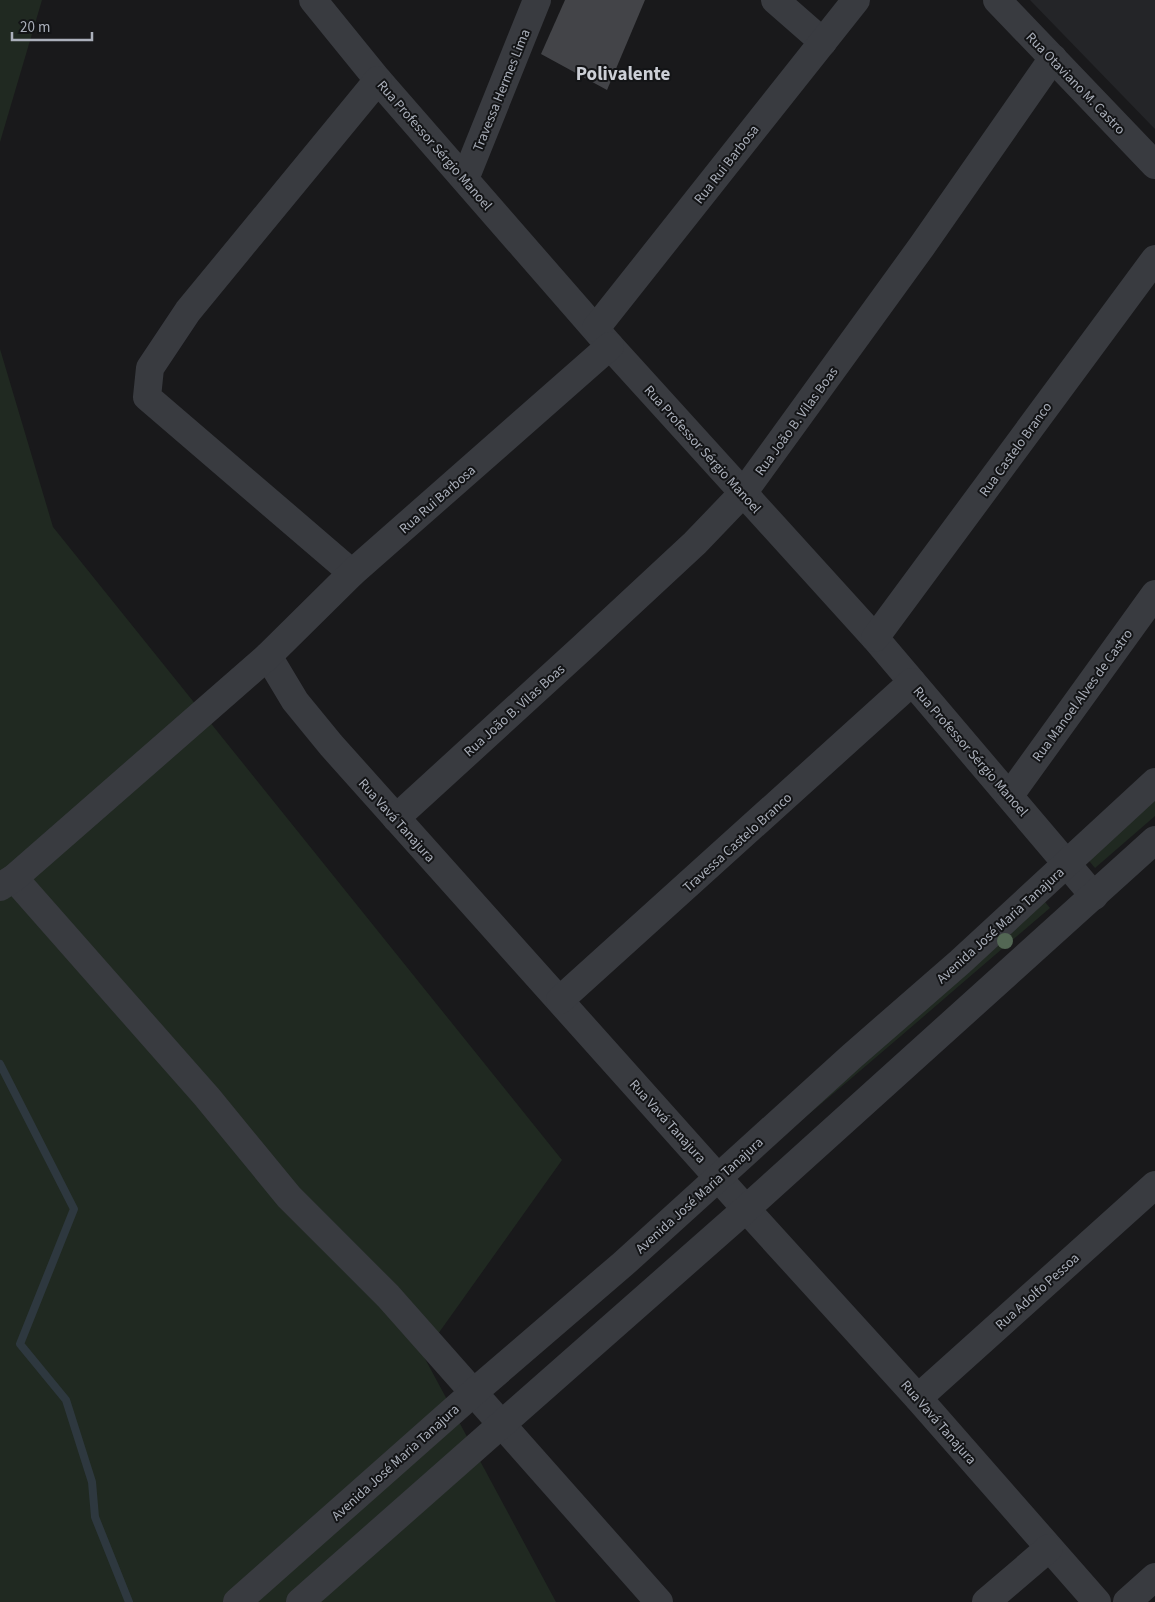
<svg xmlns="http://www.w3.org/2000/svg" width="1155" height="1602" font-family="'Source Sans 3',sans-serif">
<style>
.built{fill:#242528}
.green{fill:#202921}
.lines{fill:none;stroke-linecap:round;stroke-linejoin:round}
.stream{stroke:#2e383f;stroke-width:8}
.building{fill:#434448}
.minor{stroke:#393b40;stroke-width:28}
.tree{fill:#536754}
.labels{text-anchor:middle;stroke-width:4;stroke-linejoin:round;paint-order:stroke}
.street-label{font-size:14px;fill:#abb0bb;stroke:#131416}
.district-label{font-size:19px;font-weight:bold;fill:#cccfd6;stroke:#131416}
</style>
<rect width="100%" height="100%" fill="#19191b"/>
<path class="built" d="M1030,0H1155V129L1153,127Z"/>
<g class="green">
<path d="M0,0H42L0,142Z"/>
<path d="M0,349L53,527L562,1160L423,1355L556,1602H0Z"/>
<path d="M1155,794V816L1095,868L1085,856Z"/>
<path d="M1041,897L1050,908C958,986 868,1066 775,1142Z"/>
</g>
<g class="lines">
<path class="stream" d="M0,1064L74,1209L20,1344L66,1400L92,1482L95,1517L129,1602"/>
</g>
<path class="building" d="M565,0H645L607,90L541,54Z"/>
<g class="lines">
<g class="minor">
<path d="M313,0L378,80L610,346L875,638L1094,896"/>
<path d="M775,0L823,42"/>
<path d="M997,0L1155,165"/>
<path d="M465,179L537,0"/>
<path d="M596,328L856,0"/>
<path d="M352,573L147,397L150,368L188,311L378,80"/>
<path d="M875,638L1155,259"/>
<path d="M268,656L295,701L331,745L746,1209L918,1398L1097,1602"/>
<path d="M1010,795L1155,594"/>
<path d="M396,818L582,648L695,543L743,493L922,246L1053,58"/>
<path d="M14,878L207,1097L289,1197L388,1296L659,1602"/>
<path d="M0,887L14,878L268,656L352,573L610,346"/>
<path d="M560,1000L912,682"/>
<path d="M918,1398L1155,1185"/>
<path d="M237,1602L473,1393L623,1264L851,1057L960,962L1155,782"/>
<path d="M300,1602L746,1209L1155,840"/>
<path d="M986,1602L1049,1548"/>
<path d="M1127,1602L1155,1577"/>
</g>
</g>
<circle class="tree" cx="1005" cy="941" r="8"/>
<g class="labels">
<g class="street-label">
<text transform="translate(1076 83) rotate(46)" y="5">Rua Otaviano M. Castro</text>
<text transform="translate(501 90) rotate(-68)" y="5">Travessa Hermes Lima</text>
<text transform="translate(435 145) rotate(49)" y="5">Rua Professor Sérgio Manoel</text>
<text transform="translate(726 164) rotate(-52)" y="5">Rua Rui Barbosa</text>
<text transform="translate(796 421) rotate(-54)" y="5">Rua João B. Vilas Boas</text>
<text transform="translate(703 449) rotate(48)" y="5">Rua Professor Sérgio Manoel</text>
<text transform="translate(1015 449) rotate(-54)" y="5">Rua Castelo Branco</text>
<text transform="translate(437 499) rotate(-41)" y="5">Rua Rui Barbosa</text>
<text transform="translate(1082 695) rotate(-54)" y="5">Rua Manoel Alves de Castro</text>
<text transform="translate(514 710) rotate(-42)" y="5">Rua João B. Vilas Boas</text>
<text transform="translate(971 751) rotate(49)" y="5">Rua Professor Sérgio Manoel</text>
<text transform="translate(397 820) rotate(48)" y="5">Rua Vavá Tanajura</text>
<text transform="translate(737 842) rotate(-42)" y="5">Travessa Castelo Branco</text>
<text transform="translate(1000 925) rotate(-42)" y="5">Avenida José Maria Tanajura</text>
<text transform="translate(668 1121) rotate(48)" y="5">Rua Vavá Tanajura</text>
<text transform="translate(699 1195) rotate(-42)" y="5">Avenida José Maria Tanajura</text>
<text transform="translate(1037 1291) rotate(-42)" y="5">Rua Adolfo Pessoa</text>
<text transform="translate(939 1422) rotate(49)" y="5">Rua Vavá Tanajura</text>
<text transform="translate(395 1462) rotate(-42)" y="5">Avenida José Maria Tanajura</text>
</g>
<g class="district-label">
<text x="623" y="80">Polivalente</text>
</g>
</g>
<path d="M12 32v8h80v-8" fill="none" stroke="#abb0bb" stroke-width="2.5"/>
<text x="20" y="32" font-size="15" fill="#abb0bb" stroke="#131416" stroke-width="4" paint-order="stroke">20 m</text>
</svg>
